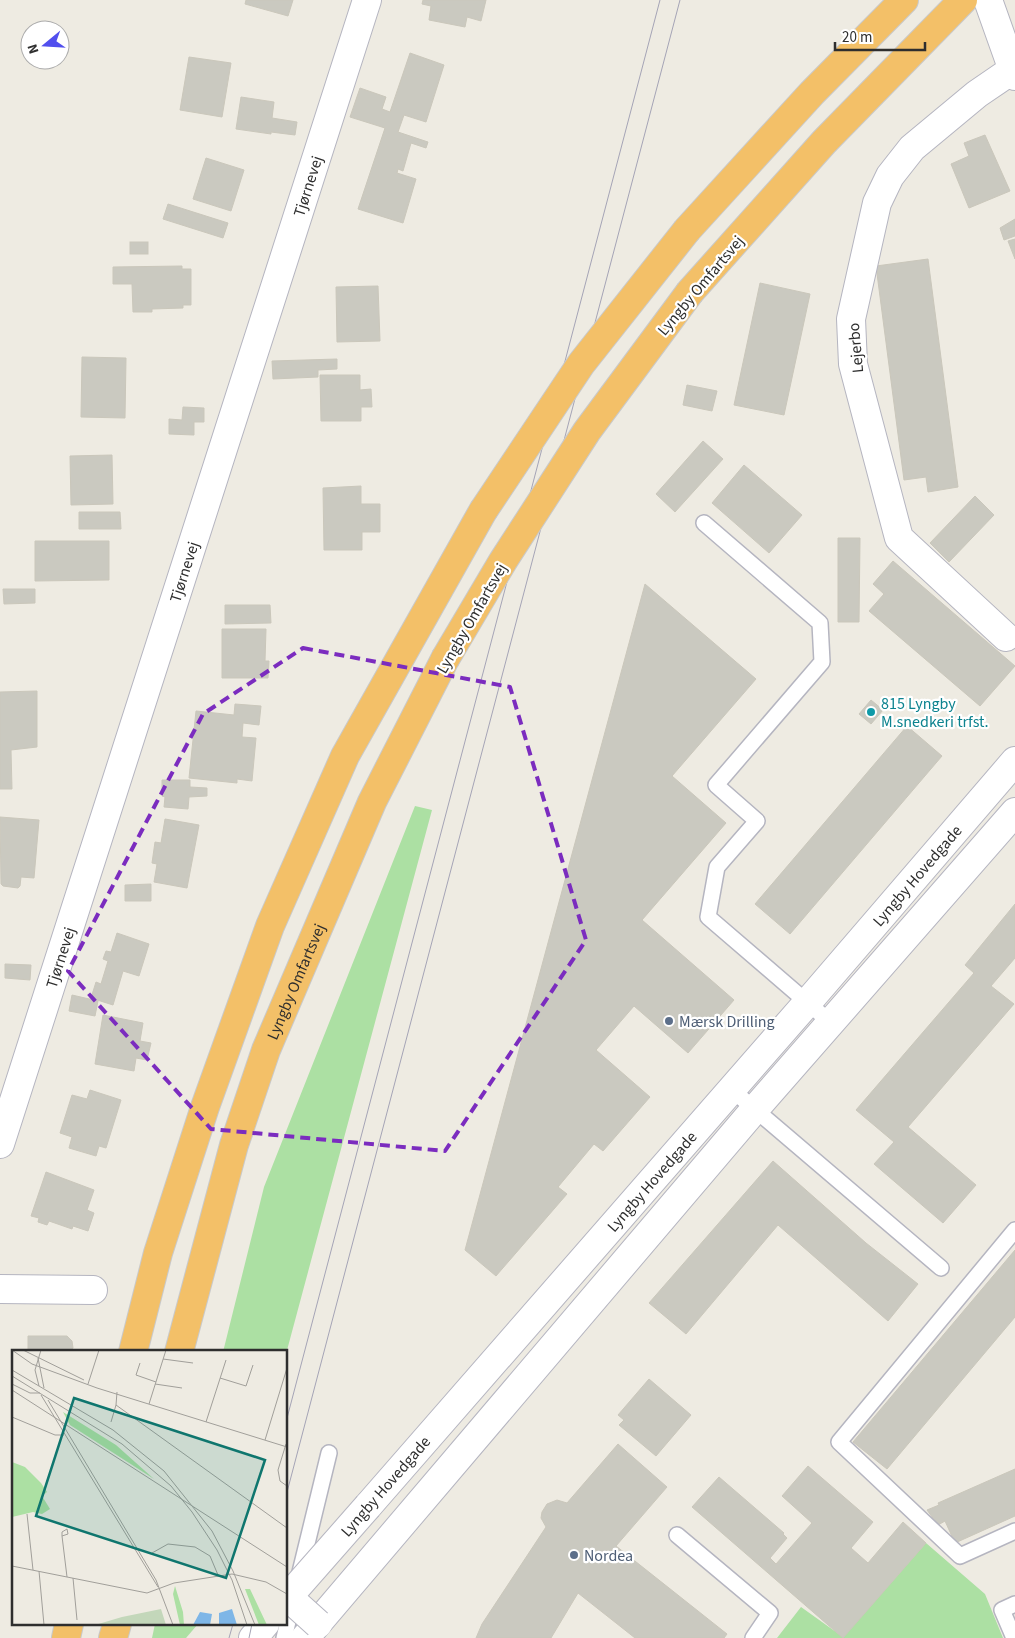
<svg xmlns="http://www.w3.org/2000/svg" width="1015" height="1638" font-family="'Source Sans 3',sans-serif">
<style>
.green{fill:#ace0a3}
.building{fill:#cac9c0;stroke:#cac7bb}
.lines{fill:none;stroke-linecap:round;stroke-linejoin:round}
.service-casing{stroke:#b5b5c0;stroke-width:18}
.minor-casing{stroke:#b5b5c0;stroke-width:30}
.tertiary-casing{stroke:#b5b5c0;stroke-width:30}
.motorway-casing{stroke:#c9c9c9;stroke-width:30}
.service{stroke:#fff;stroke-width:15}
.minor{stroke:#fff;stroke-width:28}
.tertiary{stroke:#fff;stroke-width:28}
.motorway{stroke:#f3c068;stroke-width:28}
.tram{stroke:#a5a4b6;stroke-width:1}
.minor-bridge-casing{stroke:#b5b5c0;stroke-width:30;stroke-linecap:butt}
.tertiary-bridge-casing{stroke:#b5b5c0;stroke-width:30;stroke-linecap:butt}
.motorway-bridge-casing{stroke:#c9c9c9;stroke-width:30;stroke-linecap:butt}
.minor-bridge{stroke:#fff;stroke-width:28}
.tertiary-bridge{stroke:#fff;stroke-width:28}
.motorway-bridge{stroke:#f3c068;stroke-width:28}
.marked{fill:none;stroke:#7b2cbf;stroke-width:4;stroke-dasharray:10 6;stroke-linejoin:round}
.culture-dot{fill:#0f9aa8;stroke:#fff;stroke-width:2}
.service-dot{fill:#5c6f8a;stroke:#fff;stroke-width:2}
.labels{text-anchor:middle;stroke-width:4.5;stroke-linejoin:round;paint-order:stroke}
.street-label{font-size:16px;fill:#2e2e2e;stroke:#fff}
.culture-label{font-size:16px;fill:#0d838f;stroke:#fff;text-anchor:start}
.service-label{font-size:16px;fill:#4e5e75;stroke:#fff;text-anchor:start}
.inset-road{fill:none;stroke:#a19f9a;stroke-width:1}
.view{fill:#0f766e;fill-opacity:0.15;stroke:#0f766e;stroke-width:2.5}
.inset-edge{fill:none;stroke:#2e2e2e;stroke-width:2.5}
</style>
<rect width="100%" height="100%" fill="#eeebe2"/>
<g class="green">
<path d="M415,806L432,810L286,1354V1352H223L264,1187Z"/>
<path d="M926,1543L985,1594L1003,1638H777L801,1607L843,1637Z"/>
<path d="M155,1624H198L186,1638H152Z"/>
</g>
<g class="building">
<path d="M246,0H293L288,16L245,4Z"/>
<path d="M423,0H486L481,21L467,17L465,27L429,20L431,6L422,4Z"/>
<path d="M410,53L444,65L426,122L404,115L398,132L428,142L426,148L411,143L403,171L398,169L397,173L416,179L403,223L358,209L385,128L350,117L360,88L386,97L382,109L390,112Z"/>
<path d="M189,57L231,63L222,117L180,110Z"/>
<path d="M241,97L274,102L272,118L297,122L295,135L271,132V134L236,129Z"/>
<path d="M985,135L1010,191L969,208L951,164L969,156L964,143Z"/>
<path d="M206,158L244,170L231,211L193,199Z"/>
<path d="M168,204L228,223L223,238L163,219Z"/>
<path d="M1015,219V236L1004,240L1000,228Z"/>
<path d="M1015,239V259L1008,241Z"/>
<rect x="130" y="242" width="18" height="12"/>
<path d="M928,259L958,487L928,492L926,477L904,480L876,266Z"/>
<path d="M182,266V269H191V305H183V308L152,309V312H133L132,284H113V267Z"/>
<path d="M760,283L810,294L784,415L734,405Z"/>
<path d="M378,286L380,341L337,342L336,287Z"/>
<path d="M82,357L126,358L125,418L81,417Z"/>
<path d="M337,359V369L318,370V377L273,379L272,361Z"/>
<path d="M320,375H360V390L371,389L372,407H361V421H321Z"/>
<path d="M687,385L717,391L712,411L683,405Z"/>
<path d="M183,407L204,408V422H194V435L169,434V419L182,420Z"/>
<path d="M703,441L723,459L675,512L656,494Z"/>
<path d="M112,455L113,504L71,505L70,456Z"/>
<path d="M744,465L802,515L769,553L712,503Z"/>
<path d="M361,486V504H380V532H362V550H324L323,488Z"/>
<path d="M975,496L994,515L949,562L930,543Z"/>
<path d="M79,512H120L121,529H79Z"/>
<path d="M838,538H860L859,622H838Z"/>
<path d="M35,541H109V580L35,581Z"/>
<path d="M893,561L1015,666L980,706L869,611L884,594L873,584Z"/>
<path d="M645,584L756,679L672,776L726,823L642,920L734,1000L688,1053L634,1006L596,1050L650,1097L603,1151L594,1144L558,1187L567,1194L496,1276L465,1250Z"/>
<path d="M3,589H35V603L4,604Z"/>
<path d="M225,605H270L271,623L225,624Z"/>
<path d="M222,629H266L265,661H269L268,678H222Z"/>
<path d="M37,691V747L11,750L12,789H0V692Z"/>
<path d="M871,700L883,710L871,724L859,714Z"/>
<path d="M235,704L261,706L259,725L243,723L242,737L256,738L252,781L237,779V783L189,778L196,711L234,715Z"/>
<path d="M907,726L942,756L790,934L755,904Z"/>
<path d="M162,780H190V787L207,788V796L189,797L188,809L164,807L165,797L162,796Z"/>
<path d="M0,817L39,820L34,878L21,877L20,886L18,888L3,886L1,884Z"/>
<path d="M165,819L199,825L187,888L154,882L157,864L152,863L155,842L161,843Z"/>
<path d="M151,884V901H125V885Z"/>
<path d="M1015,904V958L991,986L1014,1004L908,1127L976,1185L943,1223L874,1164L894,1142L856,1110L974,973L965,965Z"/>
<path d="M117,933L149,944L139,976L123,971L113,1005L91,998L96,982L101,984L108,961L103,959L106,951L111,952Z"/>
<path d="M5,964L31,965L30,980L5,978Z"/>
<path d="M72,995L98,1001L95,1016L69,1011Z"/>
<path d="M103,1015L143,1023L140,1041L151,1043L147,1060L136,1058L134,1071L95,1064Z"/>
<path d="M90,1090L121,1100L106,1148L99,1146L96,1156L69,1148L72,1137L60,1133L72,1095L87,1099Z"/>
<path d="M773,1161L866,1243L918,1284L888,1321L778,1225L686,1334L649,1303Z"/>
<path d="M46,1172L94,1190L87,1210L94,1213L88,1231L73,1226L72,1229L49,1221L47,1225L38,1222L39,1218L31,1216Z"/>
<path d="M1015,1250V1317L887,1469L853,1442Z"/>
<path d="M28,1336H67L72,1341L73,1348L70,1352H28Z"/>
<path d="M649,1379L691,1415L656,1456L619,1425L624,1420L618,1415Z"/>
<path d="M618,1444L667,1487L616,1546L727,1634L724,1638H635L578,1593L551,1638H476L482,1624L546,1527L541,1518L542,1512L547,1504L557,1500L567,1503Z"/>
<path d="M808,1466L873,1522L851,1548L868,1563L903,1522L926,1543L843,1638L692,1507L719,1477L784,1533L783,1534L787,1538L770,1558L776,1564L812,1523L782,1496Z"/>
<path d="M1015,1469V1516L955,1543L945,1521L938,1525L927,1510L939,1505L938,1503Z"/>
</g>
<g class="lines">
<g class="service-casing">
<g id="service">
<path d="M704,523L820,623L822,662L716,785L757,821L717,867L708,917L830,1022"/>
<path d="M731,1089L941,1268"/>
<path d="M1015,1230L839,1442L960,1556L1015,1531"/>
<path d="M677,1535L770,1613L753,1638"/>
<path d="M284,1638L329,1453"/>
<path d="M1014,1638L1002,1610L1015,1604"/>
</g>
</g>
<g class="minor-casing">
<g id="minor">
<path d="M988,0L1015,76"/>
<path d="M1006,637L899,538L853,364L851,319L877,203L890,176L912,148L977,94L1012,70"/>
<path id="s1" d="M0,1144L367,0"/>
<path d="M0,1289L93,1290"/>
</g>
</g>
<g class="tertiary-casing">
<g id="tertiary">
<path id="s2" d="M368,1506L807,1003L1015,761"/>
<path d="M253,1638L265,1624"/>
<path d="M305,1638L755,1109L1015,812"/>
</g>
</g>
<g class="motorway-casing">
<g id="motorway">
<path d="M687,230L812,93L904,0"/>
<path d="M690,292L824,142L963,0"/>
<path d="M133,1352L158,1253L205,1107L270,926L345,756L483,511"/>
<path id="s3" d="M179,1352L234,1145L266,1050L372,802L445,659"/>
<path d="M66,1638L69,1624"/>
<path d="M113,1638L117,1624"/>
</g>
</g>
<use href="#service" class="service"/>
<use href="#minor" class="minor"/>
<use href="#tertiary" class="tertiary"/>
<use href="#motorway" class="motorway"/>
<g class="tram">
<path d="M286,1422L660,0"/>
<path d="M286,1496L680,0"/>
<path d="M229,1638L233,1624"/>
<path d="M249,1638L252,1624"/>
</g>
<g class="minor-bridge-casing">
<path id="minor-bridge" d="M288,1597L318,1624"/>
</g>
<g class="tertiary-bridge-casing">
<path id="tertiary-bridge" d="M288,1597L368,1506"/>
</g>
<g class="motorway-bridge-casing">
<g id="motorway-bridge">
<path d="M483,511L581,364L687,230"/>
<path d="M445,659L503,561L587,431L690,292"/>
</g>
</g>
<use href="#minor-bridge" class="minor-bridge"/>
<use href="#tertiary-bridge" class="tertiary-bridge"/>
<use href="#motorway-bridge" class="motorway-bridge"/>
</g>
<path class="marked" d="M303,648L510,687L586,940L445,1151L211,1129L68,971L203,714Z"/>
<circle class="culture-dot" cx="871" cy="712" r="5"/>
<g class="service-dot">
<circle cx="669" cy="1021" r="5"/>
<circle cx="574" cy="1555" r="5"/>
</g>
<g class="labels">
<g class="street-label">
<text dy="6" stroke="none"><textPath href="#s1" startOffset="1006">Tjørnevej</textPath></text>
<text transform="translate(700 285) rotate(-50)" y="6">Lyngby Omfartsvej</text>
<text transform="translate(855 348) rotate(-95)" y="6">Lejerbo</text>
<text dy="6" stroke="none"><textPath href="#s1" startOffset="601">Tjørnevej</textPath></text>
<text transform="translate(471 618) rotate(-60)" y="6">Lyngby Omfartsvej</text>
<text dy="6" stroke="none"><textPath href="#s2" startOffset="836">Lyngby Hovedgade</textPath></text>
<text dy="6" stroke="none"><textPath href="#s1" startOffset="196">Tjørnevej</textPath></text>
<text dy="6" stroke="none"><textPath href="#s3" startOffset="389">Lyngby Omfartsvej</textPath></text>
<text dy="6" stroke="none"><textPath href="#s2" startOffset="431">Lyngby Hovedgade</textPath></text>
<text transform="translate(385 1486) rotate(-49)" y="6">Lyngby Hovedgade</text>
</g>
<g class="culture-label">
<text x="881" y="709">815 Lyngby<tspan x="881" dy="18">M.snedkeri trfst.</tspan></text>
</g>
<g class="service-label">
<text x="679" y="1027">Mærsk Drilling</text>
<text x="584" y="1561">Nordea</text>
</g>
</g>
<g transform="translate(12 1350)">
<rect width="275" height="275" fill="#eeebe2"/>
<path d="M51,62L104,95L142,129L58,75ZM0,112L13,117L29,133L35,142L30,146L38,159L30,164L21,162L0,167ZM163,236L171,262L172,275H168L161,244ZM233,239H238L255,275H247Z" fill="#ace0a3"/>
<path d="M149,259L154,275H83L110,267Z" fill="#c3d7ba"/>
<path d="M220,259L225,275H207V263ZM188,262L200,264L198,275H181Z" fill="#7eb6e7"/>
<path class="inset-road" d="M0,0L20,14L85,38L275,97M11,0L72,30M26,8L32,38M151,9L181,13M128,13L124,25L144,32M0,20L101,80L152,121L200,181L221,221L243,275M0,26L110,94L159,136L180,162L205,200L220,230L235,275M208,28L234,36L241,15M0,34L18,43H28M76,34L87,0M143,34L170,38M27,36L23,20L29,0M0,40L275,217M105,42L104,55L275,178M29,45L146,237M36,50L144,230L161,275M137,54L154,0M0,67L43,85H52M99,72L104,55M194,72L214,10M253,90L275,18M274,94L266,120L268,131L275,136M15,164L21,220M50,186L56,184L55,179L50,182V186L55,227M140,203L156,194L183,197L198,206L206,225M0,216L135,243L162,233L220,224L254,232L275,244M27,221L32,275M61,228L65,270"/>
<path class="view" d="M62,48L253,110L214,228L24,166Z"/>
<rect width="275" height="275" class="inset-edge"/>
</g>
<g transform="translate(45 45) rotate(252)"><circle r="24" fill="#ffffff" stroke="#ababab"/>
<path d="M0-4L9 19L0 12L-9 19Z" fill="#514fee"/>
<text y="-8" font-size="14" font-weight="bold" text-anchor="middle" fill="#2e2e2e">N</text>
</g>
<path d="M835 42v8h90v-8" fill="none" stroke="#2e2e2e" stroke-width="2.5"/>
<text x="842" y="42" font-size="15" fill="#2e2e2e" stroke="#ffffff" stroke-width="4" paint-order="stroke">20 m</text>
</svg>
